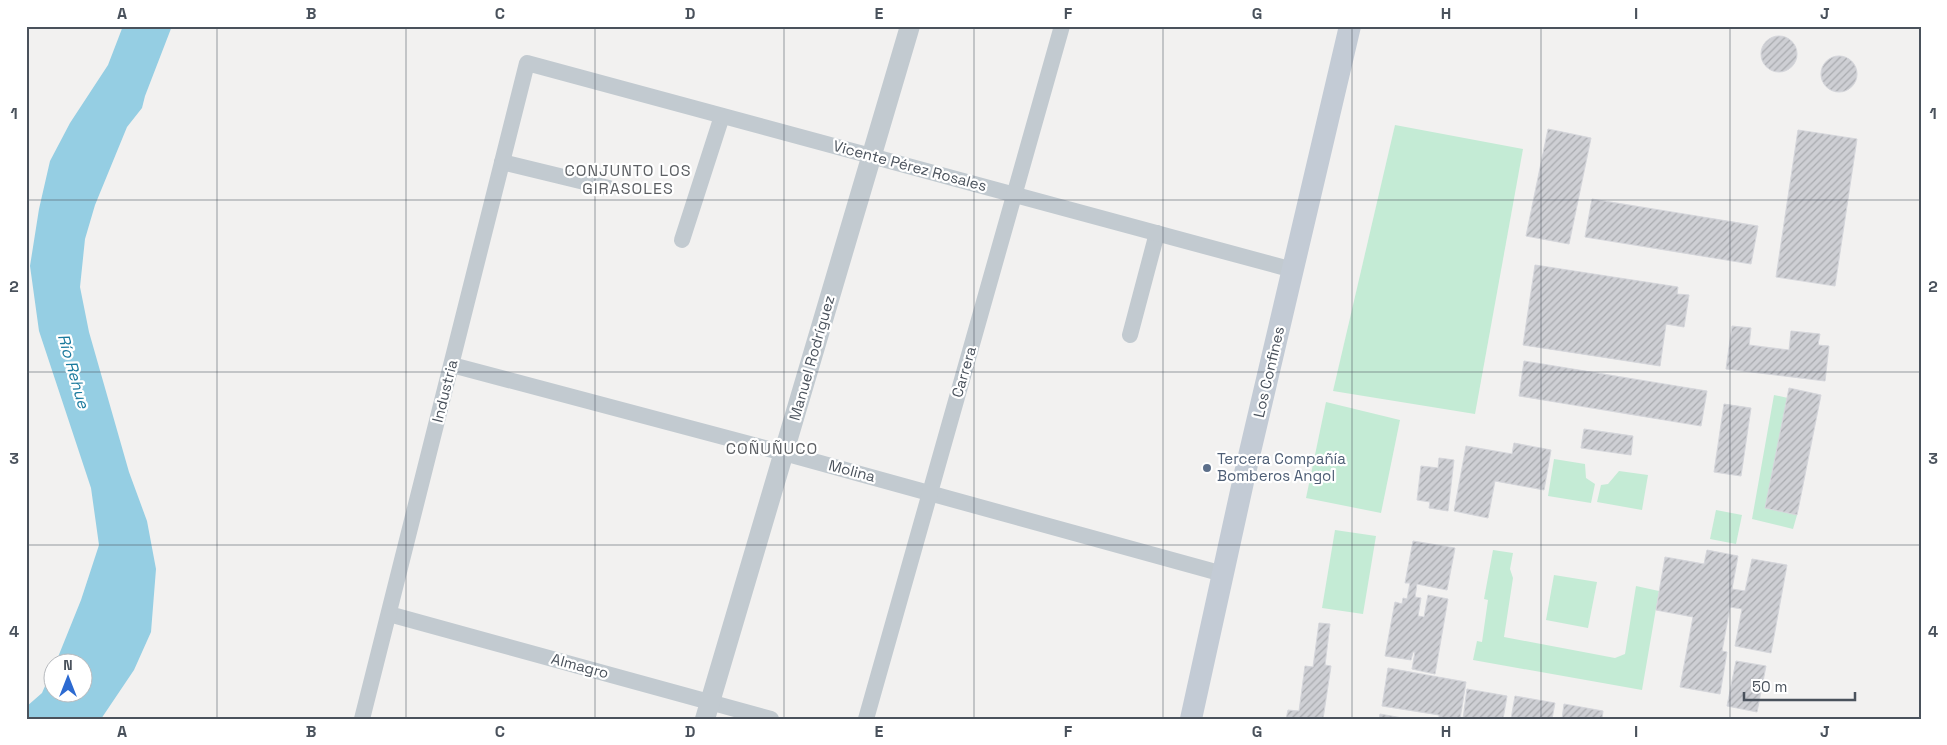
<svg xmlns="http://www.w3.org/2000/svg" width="1947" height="745" font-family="'Space Grotesk',sans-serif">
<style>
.grass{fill:#c4ebd5}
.water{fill:#95cee3}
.building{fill:url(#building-hatch);stroke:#d5d6db}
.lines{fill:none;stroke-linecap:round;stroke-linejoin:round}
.minor{stroke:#c2cad0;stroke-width:16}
.tertiary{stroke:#c2cad0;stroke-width:20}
.secondary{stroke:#c3cbd5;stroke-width:22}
.grid{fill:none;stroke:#4a525c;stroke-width:1;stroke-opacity:0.55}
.service-dot{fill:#5c6f8a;stroke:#fff;stroke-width:2}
.labels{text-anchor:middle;stroke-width:4.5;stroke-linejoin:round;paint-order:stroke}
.street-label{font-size:15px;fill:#4a525c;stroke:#fff}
.service-label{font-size:15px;fill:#4e5e75;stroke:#fff;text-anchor:start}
.neighbourhood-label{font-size:16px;letter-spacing:1px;fill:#5d6064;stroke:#fff}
.water-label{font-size:16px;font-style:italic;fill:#1b7a9d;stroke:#fff}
.neatline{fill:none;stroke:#4a525c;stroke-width:2}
.grid-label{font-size:16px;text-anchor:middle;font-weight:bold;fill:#4a525c}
</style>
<defs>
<pattern id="building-hatch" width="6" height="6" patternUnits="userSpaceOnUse" patternTransform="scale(1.25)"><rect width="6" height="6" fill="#cecfd4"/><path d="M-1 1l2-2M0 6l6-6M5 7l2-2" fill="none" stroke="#a9abaf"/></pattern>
</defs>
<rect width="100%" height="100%" fill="#f2f1f0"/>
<g class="grass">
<path d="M1395,125L1523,149L1475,414L1333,391Z"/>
<path d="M1774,395L1788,398L1765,508L1797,515L1793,529L1752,519Z"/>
<path d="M1326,402L1400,420L1381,513L1306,498Z"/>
<path d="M1554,459L1585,464L1586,478L1595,484L1591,503L1548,496Z"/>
<path d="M1619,471L1648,475L1642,510L1597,502L1601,485L1608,484Z"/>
<path d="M1716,510L1742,515L1736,544L1710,539Z"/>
<path d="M1335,530L1376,536L1363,614L1322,608Z"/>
<path d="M1493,550L1513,553L1510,569L1513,578L1504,637L1615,658L1625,654L1636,586L1659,591L1642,690L1473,660L1477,641L1482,642L1488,600L1484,599Z"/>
<path d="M1554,575L1597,582L1588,628L1546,620Z"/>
</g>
<path class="water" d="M123,26H172L145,96L142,108L127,127L95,205L85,239L80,287L89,332L129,472L147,521L156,569L151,632L134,670L101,719H26V707L42,693L52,670V692H82V662H56L81,600L99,545L91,488L39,331L30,266L39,209L50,161L70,123L108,65Z"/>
<g class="building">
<circle cx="1779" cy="54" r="18"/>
<circle cx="1839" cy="74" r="18"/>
<path d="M1548,129L1591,138L1569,244L1526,236Z"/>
<path d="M1798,130L1857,139L1835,286L1776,277Z"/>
<path d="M1592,199L1758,226L1751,264L1585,237Z"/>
<path d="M1535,265L1678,287L1677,294L1689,295L1684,327L1666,324L1660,366L1523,345Z"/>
<path d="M1732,326L1751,328L1749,345L1789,350L1791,331L1820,334L1818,345L1829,346L1825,381L1726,369Z"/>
<path d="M1524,361L1707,391L1701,426L1519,396Z"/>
<path d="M1789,388L1821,395L1797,515L1765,508Z"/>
<path d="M1724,404L1751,408L1741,476L1714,472Z"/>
<path d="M1584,429L1633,436L1631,455L1581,448Z"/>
<path d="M1514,443L1551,450L1544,490L1495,481L1488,518L1454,511L1466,446L1512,454Z"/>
<path d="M1439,458L1454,460L1448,511L1429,508L1430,502L1417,500L1421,466L1438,468Z"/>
<path d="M1413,541L1455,548L1447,590L1417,584L1415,597L1421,598L1418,616L1424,617L1428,595L1448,599L1435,674L1412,669L1415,652H1413L1411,660L1385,656L1395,602L1402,604L1403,598L1407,599L1410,583H1405Z"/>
<path d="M1707,550L1738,556L1732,589L1745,591L1752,559L1787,565L1771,653L1735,646L1742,609L1730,607L1722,651L1727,652L1720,694L1680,687L1693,617L1656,610L1665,557L1704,564Z"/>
<path d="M1319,623L1330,624L1325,665L1331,666L1323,719H1286L1288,710L1299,711L1305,666L1313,667Z"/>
<path d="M1736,661L1766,666L1757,712L1727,706Z"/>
<path d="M1388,668L1466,682L1460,719H1439V715L1382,706Z"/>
<path d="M1467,689L1507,696L1503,719H1463Z"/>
<path d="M1515,696L1555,703L1552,719H1511Z"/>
<path d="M1564,704L1603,711L1602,719H1562Z"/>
<path d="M1380,714L1408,719H1379Z"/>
</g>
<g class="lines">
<g class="minor">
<path d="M502,162L609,188"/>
<path d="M682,240L722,116"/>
<path d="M1130,335L1157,233"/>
<path d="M452,365L784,453L1223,574"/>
<path d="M389,614L771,719"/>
<path d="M362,719L527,63L1293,270"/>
<path d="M866,719L1062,26"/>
</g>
<path class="tertiary" d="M705,719L910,26"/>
<path class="secondary" d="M1191,719L1245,473L1350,26"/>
</g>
<path class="grid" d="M217,26V719M406,26V719M595,26V719M784,26V719M974,26V719M1163,26V719M1352,26V719M1541,26V719M1730,26V719M26,200H1921M26,372H1921M26,545H1921"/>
<circle class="service-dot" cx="1207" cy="468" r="5"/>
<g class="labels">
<g class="street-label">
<text transform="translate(910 166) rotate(15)" y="5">Vicente Pérez Rosales</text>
<text transform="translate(812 358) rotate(-74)" y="5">Manuel Rodríguez</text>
<text transform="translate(964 372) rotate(-74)" y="5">Carrera</text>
<text transform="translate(1269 372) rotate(-77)" y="5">Los Confines</text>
<text transform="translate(445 391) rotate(-76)" y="5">Industria</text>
<text transform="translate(852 471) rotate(15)" y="5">Molina</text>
<text transform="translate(580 666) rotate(15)" y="5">Almagro</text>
</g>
<g class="service-label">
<text x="1217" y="464">Tercera Compañía<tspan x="1217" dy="17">Bomberos Angol</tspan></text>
</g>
<g class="neighbourhood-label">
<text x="628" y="176">CONJUNTO LOS<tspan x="628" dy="18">GIRASOLES</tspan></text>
<text x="772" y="454">COÑUÑUCO</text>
</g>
<g class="water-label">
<text transform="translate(74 371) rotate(74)" y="6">Río Rehue</text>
</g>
</g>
<rect width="1947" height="745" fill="none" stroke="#ffffff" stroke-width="55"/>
<g transform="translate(68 678)"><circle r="24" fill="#ffffff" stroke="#b7babe"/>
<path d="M0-4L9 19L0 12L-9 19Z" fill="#2c6ad1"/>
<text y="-8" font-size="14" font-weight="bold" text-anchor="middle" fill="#4a525c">N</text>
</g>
<path d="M1744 692v8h111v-8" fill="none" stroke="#4a525c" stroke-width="2.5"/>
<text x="1752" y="692" font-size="15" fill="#4a525c" stroke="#ffffff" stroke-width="4" paint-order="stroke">50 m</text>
<rect x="28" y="28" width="1892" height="690" class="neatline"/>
<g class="grid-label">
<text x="122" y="19">A</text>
<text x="311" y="19">B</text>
<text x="500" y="19">C</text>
<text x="690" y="19">D</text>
<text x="879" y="19">E</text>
<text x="1068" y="19">F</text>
<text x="1257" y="19">G</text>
<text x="1446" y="19">H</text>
<text x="1636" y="19">I</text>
<text x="1825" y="19">J</text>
<text x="14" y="119">1</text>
<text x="1933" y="119">1</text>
<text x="14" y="292">2</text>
<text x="1933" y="292">2</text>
<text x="14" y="464">3</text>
<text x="1933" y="464">3</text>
<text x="14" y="637">4</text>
<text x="1933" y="637">4</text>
<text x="122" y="737">A</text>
<text x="311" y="737">B</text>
<text x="500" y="737">C</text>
<text x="690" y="737">D</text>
<text x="879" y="737">E</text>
<text x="1068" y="737">F</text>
<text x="1257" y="737">G</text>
<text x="1446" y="737">H</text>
<text x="1636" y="737">I</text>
<text x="1825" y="737">J</text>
</g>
</svg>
